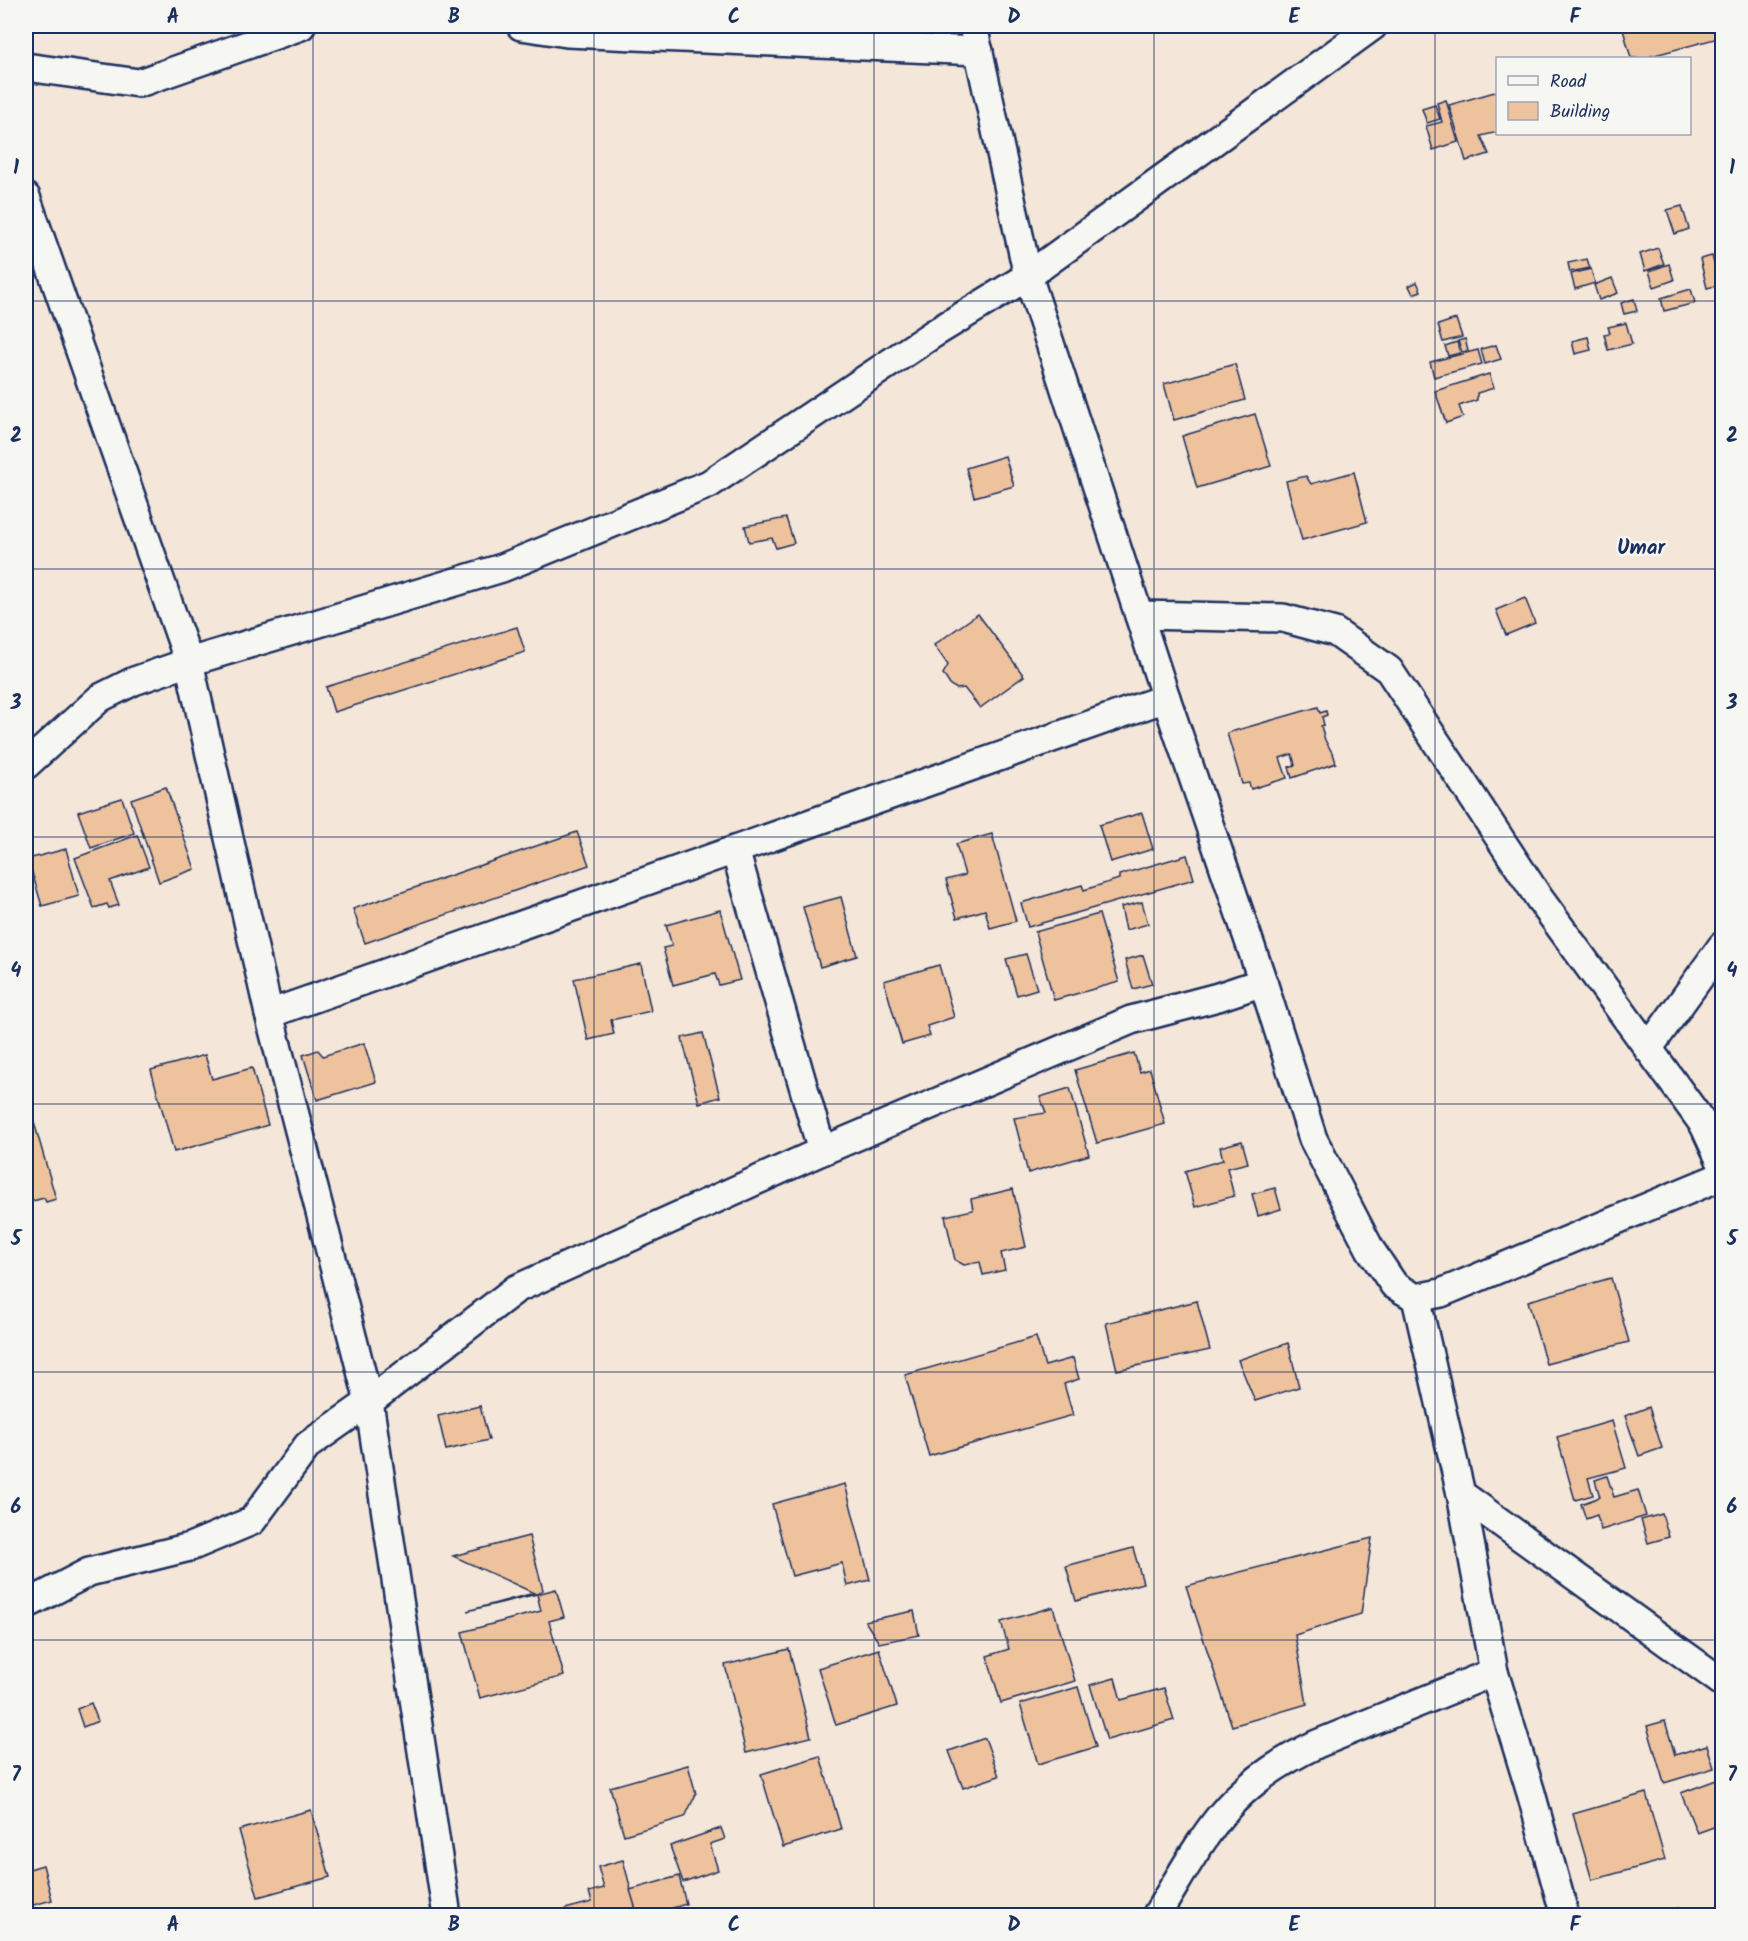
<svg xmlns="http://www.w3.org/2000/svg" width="1748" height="1941" font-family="Kalam,sans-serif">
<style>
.building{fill:#eec29d;stroke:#1b2f5e;stroke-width:1.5}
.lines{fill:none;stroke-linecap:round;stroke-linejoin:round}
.minor-casing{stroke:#1b2f5e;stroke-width:32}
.minor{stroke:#f6f6f2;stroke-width:27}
.grid{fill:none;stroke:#1b2f5e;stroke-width:1.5;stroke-opacity:0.55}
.labels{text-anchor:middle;stroke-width:5;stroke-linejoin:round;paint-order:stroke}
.quarter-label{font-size:21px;font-weight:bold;fill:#1b2f5e;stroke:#f6f6f2}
.neatline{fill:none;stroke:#1b2f5e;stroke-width:2}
.grid-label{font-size:20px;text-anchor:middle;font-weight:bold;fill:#1b2f5e}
</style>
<rect width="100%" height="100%" fill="#f4e6d8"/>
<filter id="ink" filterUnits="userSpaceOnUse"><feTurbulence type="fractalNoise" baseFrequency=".0167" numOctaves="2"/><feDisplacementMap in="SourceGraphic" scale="12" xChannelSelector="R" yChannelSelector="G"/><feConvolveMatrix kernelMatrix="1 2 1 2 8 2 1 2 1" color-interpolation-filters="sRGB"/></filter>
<g filter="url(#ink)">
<g class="building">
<path d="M1622,26H1722V37L1644,58H1631Z"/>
<path d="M1498,91V132L1481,136L1489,154L1466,161L1449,105Z"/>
<path d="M1446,100L1458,142L1433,150L1426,126L1442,122L1437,103Z"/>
<path d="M1435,105L1440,119L1427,123L1422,109Z"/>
<path d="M1682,206L1689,229L1675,234L1667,210Z"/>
<path d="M1658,248L1664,264L1645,271L1640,254Z"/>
<path d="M1712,256L1720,285L1707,288L1700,259Z"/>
<path d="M1587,259L1590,268L1570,272L1568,263Z"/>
<path d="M1669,264L1674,280L1654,287L1649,271Z"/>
<path d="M1591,269L1595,283L1575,289L1571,274Z"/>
<path d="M1612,278L1618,293L1599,300L1594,285Z"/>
<path d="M1417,282L1421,291L1413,294L1409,286Z"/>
<path d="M1691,289L1695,303L1664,311L1661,298Z"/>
<path d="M1634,299L1637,311L1624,314L1621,303Z"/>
<path d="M1456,319L1462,337L1443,342L1438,325Z"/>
<path d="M1626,323L1632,344L1608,350L1604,334L1610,333L1608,327Z"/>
<path d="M1588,337L1591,350L1575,354L1572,341Z"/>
<path d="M1465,339L1468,351L1462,352L1458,341Z"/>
<path d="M1457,342L1460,353L1448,356L1445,346Z"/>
<path d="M1496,345L1501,359L1485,364L1481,349Z"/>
<path d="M1478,350L1482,364L1434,377L1430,362Z"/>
<path d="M1235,364L1245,400L1174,420L1164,384Z"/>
<path d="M1489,374L1494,388L1477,393V400L1459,406L1463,417L1446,423L1435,391Z"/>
<path d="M1255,414L1271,466L1197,488L1182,436Z"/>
<path d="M1005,456L1014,486L974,497L966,468Z"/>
<path d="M1354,472L1367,522L1302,540L1286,481L1306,476L1311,484Z"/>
<path d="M786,518L794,543L776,548L772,538L749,542L745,526Z"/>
<path d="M1525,598L1535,623L1506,635L1496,610Z"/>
<path d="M978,614L1024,676L980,708L964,688L957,689L950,685L943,674L948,665L934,645Z"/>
<path d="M517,627L525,652L334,712L326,687Z"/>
<path d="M1318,707L1320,713L1326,711L1327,715L1322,717L1324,725L1321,726L1325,740L1334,756L1336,763L1292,778L1289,767L1295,765L1292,754L1280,758L1287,778L1251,789L1249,783L1242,784L1227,733Z"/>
<path d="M166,787L195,869L159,882L131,799Z"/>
<path d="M122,798L134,833L91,848L78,812Z"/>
<path d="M1142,813L1153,849L1110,862L1099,825Z"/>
<path d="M577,832L589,865L365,943L353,909Z"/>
<path d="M992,834L1016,921L990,928L985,910L957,918L946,880L965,875L956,844Z"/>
<path d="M137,835L149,867L110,881L119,905L109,908L107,904L94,908L75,858Z"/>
<path d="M66,849L79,896L42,906L28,859Z"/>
<path d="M1187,855L1194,879L1028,927L1021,903L1082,885L1084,890L1119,879V875Z"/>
<path d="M841,897L857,956L820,967L803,907Z"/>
<path d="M1142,902L1148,924L1126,930L1121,907Z"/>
<path d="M720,910L740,980L719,985L715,974L673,985L663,948L672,946L666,925Z"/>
<path d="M1099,914L1119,982L1054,1000L1035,932Z"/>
<path d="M1026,954L1037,989L1017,995L1006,959Z"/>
<path d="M1143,955L1152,984L1133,989L1125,960Z"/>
<path d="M641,964L651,1011L611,1020L614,1034L588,1040L574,979Z"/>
<path d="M939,965L954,1017L927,1026L930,1036L902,1044L884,981Z"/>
<path d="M703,1033L720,1097L699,1103L682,1038Z"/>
<path d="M364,1043L376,1082L317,1100L303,1055L318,1050L323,1056Z"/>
<path d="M1134,1053L1140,1072L1150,1069L1165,1124L1097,1143L1075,1070Z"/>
<path d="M205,1055L212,1079L252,1068L268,1125L174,1152L151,1070Z"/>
<path d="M1070,1088L1089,1155L1028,1173L1014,1118L1046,1113L1040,1097Z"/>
<path d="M26,1101H28L56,1199L46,1202L44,1198L26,1203Z"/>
<path d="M1242,1141L1248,1163L1227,1168L1234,1196L1195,1207L1185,1171L1223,1160L1220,1147Z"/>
<path d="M1275,1188L1281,1209L1258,1216L1252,1194Z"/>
<path d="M1013,1189L1026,1247L1001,1253L1005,1270L983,1275L980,1262L964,1265L955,1260L945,1216L973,1210L971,1199Z"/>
<path d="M1611,1278L1629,1342L1546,1364L1528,1301Z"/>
<path d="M1197,1301L1210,1350L1117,1370L1106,1323Z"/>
<path d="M1036,1337L1045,1366L1073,1358L1079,1379L1064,1384L1073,1415L929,1456L905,1375Z"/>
<path d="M1288,1343L1299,1387L1255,1401L1238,1360Z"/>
<path d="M480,1406L489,1440L446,1450L438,1416Z"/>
<path d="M1649,1407L1662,1448L1639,1456L1625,1416Z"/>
<path d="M1612,1421L1626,1468L1588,1478L1593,1495L1575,1500L1557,1437Z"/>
<path d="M1607,1476L1614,1497L1638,1490L1646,1516L1601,1530L1597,1515L1586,1519L1581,1504L1600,1497L1595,1480Z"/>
<path d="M845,1484L870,1580L847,1586L842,1563L792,1576L772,1504Z"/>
<path d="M1662,1514L1669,1537L1648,1543L1641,1520Z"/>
<path d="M529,1536L543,1590L537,1594L467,1611L534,1593L453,1556Z"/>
<path d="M1372,1538L1361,1614L1295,1635L1307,1704L1232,1726L1186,1586Z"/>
<path d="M1133,1548L1143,1583L1076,1601L1066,1566Z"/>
<path d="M556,1589L564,1617L549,1621L564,1676L480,1698L462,1632L541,1611L537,1594Z"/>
<path d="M1053,1607L1075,1681L1001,1703L987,1656L1009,1649L1001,1622Z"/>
<path d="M914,1611L919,1635L879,1643L865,1621Z"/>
<path d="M789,1649L811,1737L746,1753L725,1665Z"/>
<path d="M879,1649L897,1706L836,1725L818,1668Z"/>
<path d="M1115,1678L1121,1700L1164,1688L1174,1720L1107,1740L1090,1685Z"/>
<path d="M1078,1687L1096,1747L1038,1764L1020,1704Z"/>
<path d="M91,1703L98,1721L83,1727L77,1709Z"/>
<path d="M1665,1721L1675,1755L1707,1745L1714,1768L1664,1783L1647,1726Z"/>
<path d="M985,1738L999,1776L963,1788L949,1751Z"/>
<path d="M820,1756L841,1829L783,1847L761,1774Z"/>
<path d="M688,1765L696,1794L685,1817L624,1835L610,1787Z"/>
<path d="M1719,1779L1722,1789V1824L1697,1833L1681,1793Z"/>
<path d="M1646,1793L1665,1860L1592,1880L1573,1814Z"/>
<path d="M311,1810L330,1877L258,1897L239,1830Z"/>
<path d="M721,1828L725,1839L710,1844L718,1870L683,1882L670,1846Z"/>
<path d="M623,1860L638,1916H567L565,1909L592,1902L589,1892L604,1888L598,1867Z"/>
<path d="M43,1865L52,1900L26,1907V1870Z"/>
<path d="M679,1876L686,1904L646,1916H638L630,1890Z"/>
<path d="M1679,1908L1681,1916H1648Z"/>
</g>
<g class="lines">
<g class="minor-casing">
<g id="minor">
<path d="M521,26L567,33L979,51"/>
<path d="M973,26L1028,276L1166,698L1263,982L1313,1139L1370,1249L1394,1285L1416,1298L1441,1293L1722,1176"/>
<path d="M26,67L139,83L301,26"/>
<path d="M26,197L189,662L269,1014L369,1402L447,1916"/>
<path d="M1139,615L1283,618L1335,632L1389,670L1539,898L1704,1125L1722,1164"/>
<path d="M26,765L100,698L134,681L189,662L502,568L709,484L933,334L1028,276L1373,26"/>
<path d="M735,850L822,1151"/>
<path d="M269,1014L1166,698"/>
<path d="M1648,1049L1722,946"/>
<path d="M1416,1298L1461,1494L1494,1672L1531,1793L1565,1916"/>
<path d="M1461,1494L1722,1682"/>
<path d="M26,1605L89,1572L190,1547L252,1521L308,1445L369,1402L516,1289L822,1151L1131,1020L1218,997L1263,982"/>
<path d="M1156,1916C1177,1882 1196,1846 1221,1815C1247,1783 1281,1761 1317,1744L1494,1672"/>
</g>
</g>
<use href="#minor" class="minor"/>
</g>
</g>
<path class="grid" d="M313,26V1916M594,26V1916M874,26V1916M1154,26V1916M1435,26V1916M26,301H1722M26,569H1722M26,837H1722M26,1104H1722M26,1372H1722M26,1640H1722"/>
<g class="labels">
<g class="quarter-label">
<text x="1641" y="554">Umar</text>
</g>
</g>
<rect width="1748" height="1941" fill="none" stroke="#f6f6f2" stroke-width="66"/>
<rect x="1496" y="57" width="195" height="78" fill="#f6f6f2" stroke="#9ea6b7" stroke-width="1.5"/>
<rect x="1508" y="76" width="30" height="9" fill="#f6f6f2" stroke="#9ea6b7" stroke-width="1.5"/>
<text x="1550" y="87" font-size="18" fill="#1b2f5e">Road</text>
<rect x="1508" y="102" width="30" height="18" fill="#eec29d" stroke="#9ea6b7" stroke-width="1.5"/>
<text x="1550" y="117" font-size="18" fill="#1b2f5e">Building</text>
<rect x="33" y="33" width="1682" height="1875" class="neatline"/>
<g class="grid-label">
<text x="173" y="23">A</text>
<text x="454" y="23">B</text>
<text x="734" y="23">C</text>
<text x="1014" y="23">D</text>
<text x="1294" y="23">E</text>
<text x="1575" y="23">F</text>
<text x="16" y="174">1</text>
<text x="1732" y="174">1</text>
<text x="16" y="442">2</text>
<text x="1732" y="442">2</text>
<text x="16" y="709">3</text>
<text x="1732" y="709">3</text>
<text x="16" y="977">4</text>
<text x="1732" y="977">4</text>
<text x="16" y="1245">5</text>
<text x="1732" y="1245">5</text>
<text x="16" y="1513">6</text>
<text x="1732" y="1513">6</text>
<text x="16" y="1781">7</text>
<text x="1732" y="1781">7</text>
<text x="173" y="1931">A</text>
<text x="454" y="1931">B</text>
<text x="734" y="1931">C</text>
<text x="1014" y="1931">D</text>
<text x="1294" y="1931">E</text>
<text x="1575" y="1931">F</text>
</g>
</svg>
